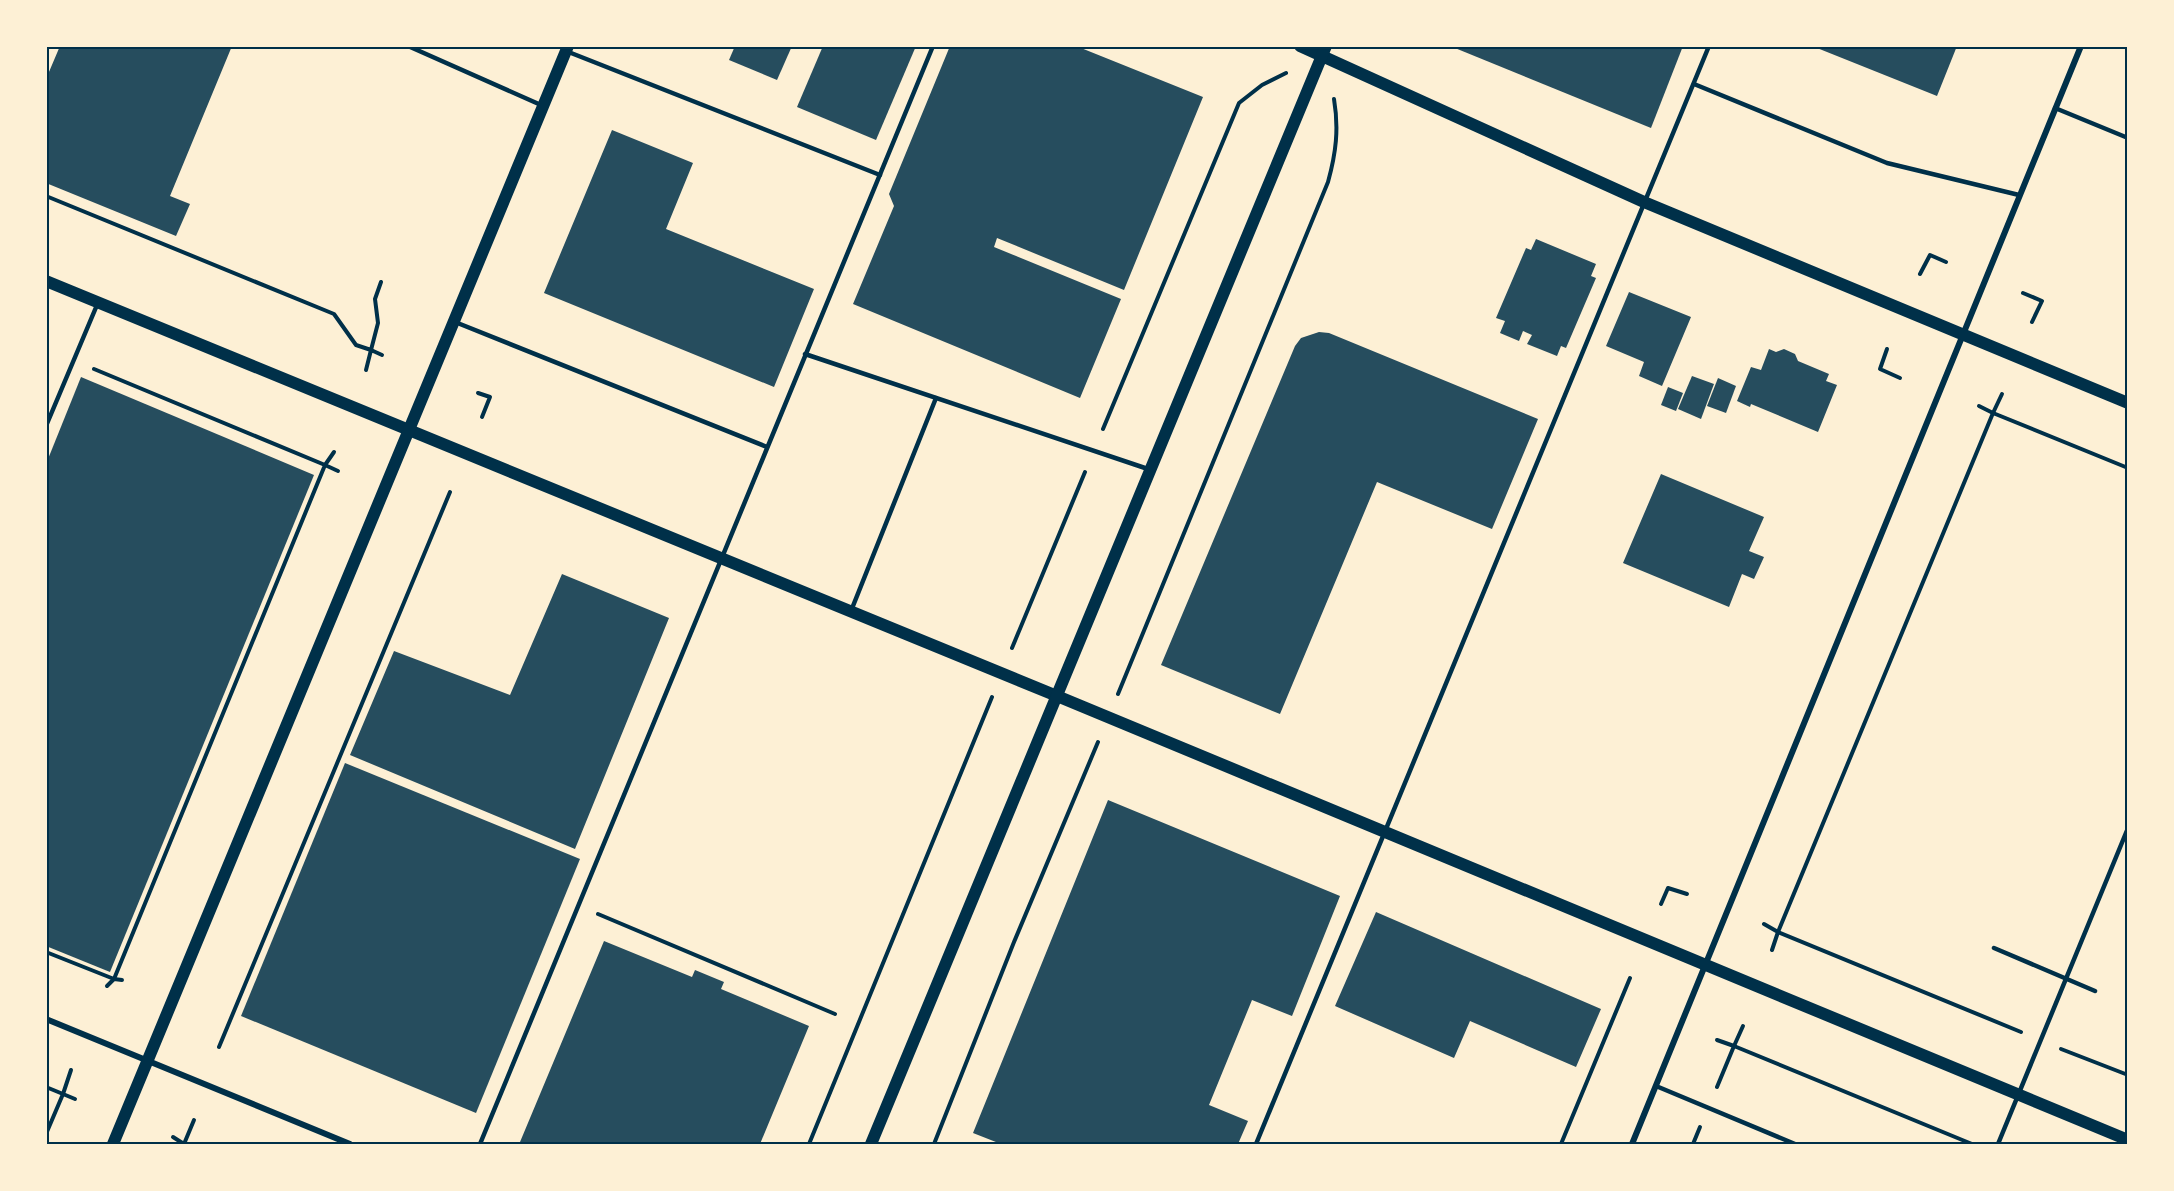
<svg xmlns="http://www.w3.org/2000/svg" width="2174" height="1191" font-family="Mulish,sans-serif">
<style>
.building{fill:#264d5e}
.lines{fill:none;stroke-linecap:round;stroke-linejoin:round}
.path{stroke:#003049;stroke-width:4}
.service{stroke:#003049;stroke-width:4.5}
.minor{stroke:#003049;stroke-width:6}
.secondary{stroke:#003049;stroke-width:12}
.neatline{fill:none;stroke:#003049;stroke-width:2}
</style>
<rect width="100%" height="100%" fill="#fdf0d5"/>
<g class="building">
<path d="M60,46H232L170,196L190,204L176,236L46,183V79Z"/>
<path d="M735,46H792L777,80L729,60Z"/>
<path d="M823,46H916L876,140L797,107Z"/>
<path d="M950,46H1076L1203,97L1124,290L997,238L994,247L1121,299L1080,398L853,304L894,206L889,194Z"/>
<path d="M1450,46H1683L1651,128Z"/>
<path d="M1812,46H1957L1937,96Z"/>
<path d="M612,130L693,163L666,229L814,289L774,387L544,293Z"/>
<path d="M1536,239L1596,264L1591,276L1596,278L1566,348L1561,346L1557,356L1527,344L1532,335L1523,331L1519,341L1500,333L1505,321L1496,318L1526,248L1531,250Z"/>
<path d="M1629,292L1691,317L1662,386L1639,376L1644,362L1606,346Z"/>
<path d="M1319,332L1329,333L1538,419L1492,529L1377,482L1280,714L1161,665L1295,346L1301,338Z"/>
<path d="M1769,349L1776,352L1784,349L1795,354L1798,361L1829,374L1826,381L1837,385L1818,432L1751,404L1750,407L1737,401L1751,367L1761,370Z"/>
<path d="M1692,376L1714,384L1701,419L1678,409Z"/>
<path d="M81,377L314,475L110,972L46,946V464Z"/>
<path d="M1718,378L1736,386L1726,413L1707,406Z"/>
<path d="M1668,387L1683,393L1676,411L1661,405Z"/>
<path d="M1661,474L1764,517L1749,551L1764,557L1754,579L1742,574L1729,607L1623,563Z"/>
<path d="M562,574L669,618L575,849L350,755L394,651L510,695Z"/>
<path d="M345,763L580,859L476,1113L241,1016Z"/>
<path d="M1108,800L1340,896L1292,1016L1252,1000L1209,1105L1248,1121L1238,1144H1001L973,1133Z"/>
<path d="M1376,912L1601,1009L1576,1067L1470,1021L1454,1058L1335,1006Z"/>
<path d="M604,941L692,977L695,970L724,982L721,989L809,1026L760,1144H527L520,1142Z"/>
</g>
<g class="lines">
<g class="path">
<path d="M46,196L334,314L356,345L371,350L378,323L375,299L381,282"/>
<path d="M1920,274L1930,255L1946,262"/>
<path d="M2023,293L2042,301L2032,322"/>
<path d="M1887,349L1880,369L1900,378"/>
<path d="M366,370L371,350L382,355"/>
<path d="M478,393L490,397L482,417"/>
<path d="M1979,406L1993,413L2002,394"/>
<path d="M1103,429L1239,103L1262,85L1286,73"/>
<path d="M334,452L325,465L338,471"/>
<path d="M1012,648L1085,472"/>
<path d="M1118,694L1328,182C1336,153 1339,129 1334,99"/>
<path d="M1661,904L1668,888L1687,894"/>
<path d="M598,914L835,1014"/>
<path d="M1764,924L1778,932L1772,950"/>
<path d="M46,952L114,979L325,465L94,369"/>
<path d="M107,986L114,979L122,980"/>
<path d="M2021,1032L1778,932L1993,413L2128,468"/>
<path d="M1717,1040L1734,1046L1743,1026"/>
<path d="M219,1047L450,492"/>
<path d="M2061,1049L2128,1075"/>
<path d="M71,1070L63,1094L75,1099"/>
<path d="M46,1087L63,1094L46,1134"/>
<path d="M1717,1087L1734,1046L1972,1144"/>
<path d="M173,1137L184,1144L194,1120"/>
<path d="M809,1144L992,697"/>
<path d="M934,1144L1014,942L1098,742"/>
<path d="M1561,1144L1630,978"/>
<path d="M1693,1144L1700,1127"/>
</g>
<g class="service">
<path d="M408,46L541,105"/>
<path d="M566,51L880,175"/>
<path d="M1694,84L1887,163L2019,195"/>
<path d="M2055,108L2128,138"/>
<path d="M455,322L767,447"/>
<path d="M805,354L1148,469"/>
<path d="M46,426L97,305"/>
<path d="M851,611L936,398"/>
<path d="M1994,948L2095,991"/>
<path d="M1656,1086L1795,1144"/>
<path d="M480,1144L933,46"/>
<path d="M1256,1144L1709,46"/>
<path d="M1998,1144L2128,828"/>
</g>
<g class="minor">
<path d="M46,1019L350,1144"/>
<path d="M1632,1144L2081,46"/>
</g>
<g class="secondary">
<path d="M1300,46L1644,202L2128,403"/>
<path d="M46,281L1057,696L2128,1140"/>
<path d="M113,1144L568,46"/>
<path d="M871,1144L1326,46"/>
</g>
</g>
<rect width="2174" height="1191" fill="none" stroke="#fdf0d5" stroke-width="96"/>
<rect x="48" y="48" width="2078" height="1095" class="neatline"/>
</svg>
